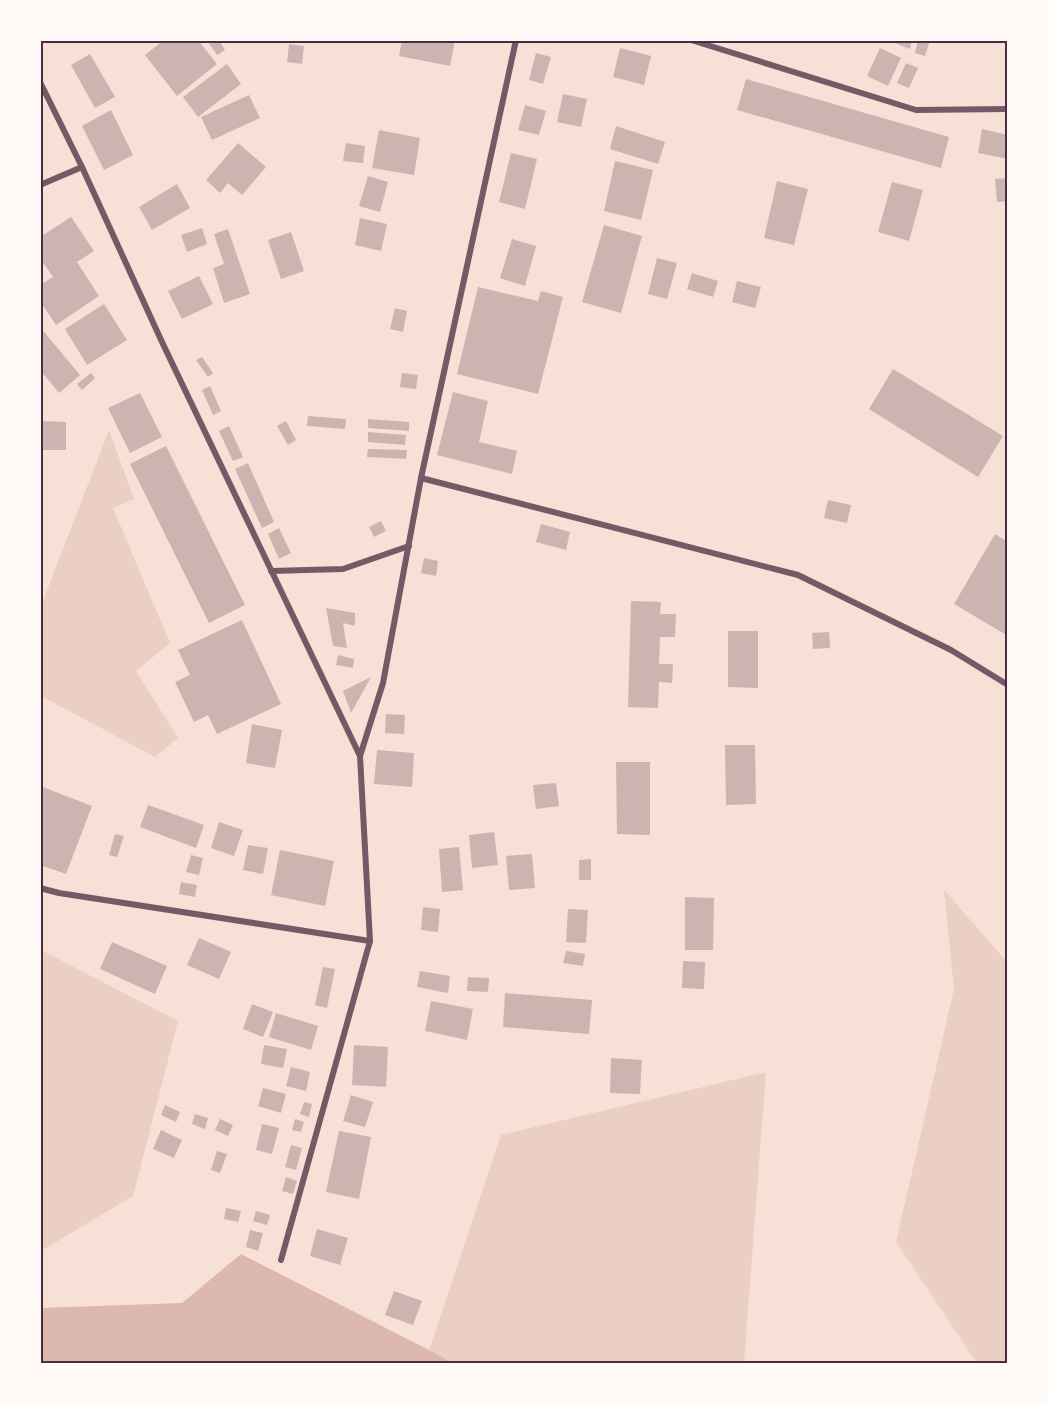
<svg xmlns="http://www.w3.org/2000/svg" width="1048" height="1404" font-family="'Exo 2',sans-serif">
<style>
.green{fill:#ebcfc5}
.water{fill:#dcb8b0}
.building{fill:#ccb4b1}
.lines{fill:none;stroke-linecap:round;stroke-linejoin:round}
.minor{stroke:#755966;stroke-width:6}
.neatline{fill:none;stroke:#4a2c40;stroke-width:2}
</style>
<rect width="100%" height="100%" fill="#f7e1d7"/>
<g class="green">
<path d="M109,430L134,499L113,508L170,643L136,671L178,738L155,757L41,696V606Z"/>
<path d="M944,890L1007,962V1363H977L896,1242L954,989Z"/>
<path d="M41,950L178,1021L133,1196L41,1251Z"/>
<path d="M766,1072L744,1363L453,1364L429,1350L501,1135Z"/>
</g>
<path class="water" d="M241,1254L429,1350L453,1363H41V1308L182,1303Z"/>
<g class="building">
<path d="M164,40H198L217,64L177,96L145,55Z"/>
<path d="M210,40H219L225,50L217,55L208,42Z"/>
<path d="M402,40H455L450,66L399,56Z"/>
<path d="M886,40H912L910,49Z"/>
<path d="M918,40H930L925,56L915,53Z"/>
<path d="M289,44L304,46L302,64L287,62Z"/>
<path d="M620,48L651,56L644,85L613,77Z"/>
<path d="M880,48L901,58L888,86L867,76Z"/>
<path d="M536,53L551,57L543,84L529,80Z"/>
<path d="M90,54L115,97L95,108L71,65Z"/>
<path d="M906,63L918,68L909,88L897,83Z"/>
<path d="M227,64L241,84L198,117L183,97Z"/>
<path d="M746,79L949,137L941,168L737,110Z"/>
<path d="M563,94L587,99L581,127L557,122Z"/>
<path d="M249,95L260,118L212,140L201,117Z"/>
<path d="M525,105L546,111L539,135L518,130Z"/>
<path d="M111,110L133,155L104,170L82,126Z"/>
<path d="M616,126L665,142L658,164L610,149Z"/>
<path d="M982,129L1008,135V159L978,153Z"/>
<path d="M379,130L420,138L414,175L372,168Z"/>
<path d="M238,143L266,167L242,195L228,183L220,193L206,180Z"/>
<path d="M346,143L365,146L363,163L343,161Z"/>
<path d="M511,153L537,159L525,209L499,202Z"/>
<path d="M615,161L653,170L641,220L604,211Z"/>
<path d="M368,176L388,182L380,212L359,206Z"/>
<path d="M1008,178V201L997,202L995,179Z"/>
<path d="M777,181L808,189L794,245L764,238Z"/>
<path d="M892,182L923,190L909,241L878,232Z"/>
<path d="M177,184L190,208L152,230L139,207Z"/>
<path d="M71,217L94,251L77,262L99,296L56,325L40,301V285L53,277L40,258V237Z"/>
<path d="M360,218L387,224L381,251L355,245Z"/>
<path d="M604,225L642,236L621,313L582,302Z"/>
<path d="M202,228L207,244L187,252L181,235Z"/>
<path d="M228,229L250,294L224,303L213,268L224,264L214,234Z"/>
<path d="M291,232L304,271L281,279L268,240Z"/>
<path d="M512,239L536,246L525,286L500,278Z"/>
<path d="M657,258L677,263L667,299L648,294Z"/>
<path d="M692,273L718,281L713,297L687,289Z"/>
<path d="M199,276L213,304L182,319L168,291Z"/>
<path d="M737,281L761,287L755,308L732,302Z"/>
<path d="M478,287L538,301L541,291L563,297L538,394L457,374Z"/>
<path d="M104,304L127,340L87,365L65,329Z"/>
<path d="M395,308L407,311L403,332L390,329Z"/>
<path d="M40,327L80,375L59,393L40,370Z"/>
<path d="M202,357L213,373L208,377L196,360Z"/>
<path d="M893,369L1003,436L978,477L869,409Z"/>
<path d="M91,373L95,378L82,390L77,384Z"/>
<path d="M402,373L418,375L416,389L400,387Z"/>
<path d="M210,386L221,411L213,415L202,390Z"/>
<path d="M453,392L488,401L479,442L517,451L512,474L437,455Z"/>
<path d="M140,393L162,437L130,453L108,408Z"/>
<path d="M308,416L346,419L345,429L307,426Z"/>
<path d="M368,419L409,422V431L368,428Z"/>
<path d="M40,421L66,422V450H40Z"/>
<path d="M286,421L296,440L288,445L277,426Z"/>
<path d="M229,426L243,457L233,461L219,431Z"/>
<path d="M368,432L406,435L405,445L368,442Z"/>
<path d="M166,446L245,605L209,623L130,464Z"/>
<path d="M368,449L407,450L406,459L367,457Z"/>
<path d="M248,463L274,522L262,528L235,469Z"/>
<path d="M828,500L851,505L847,523L824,518Z"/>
<path d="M381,521L386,531L374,537L369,527Z"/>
<path d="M541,524L570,532L566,550L536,542Z"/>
<path d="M279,528L291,553L279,559L268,534Z"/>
<path d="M995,534L1008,542V636L954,604Z"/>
<path d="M424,558L438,561L436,576L421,573Z"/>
<path d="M631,601L661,602L660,614H676L675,637H660L659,664H673L672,683L659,682L658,708L628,707Z"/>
<path d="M326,608L355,613V626L343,623L347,648L333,646Z"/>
<path d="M242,620L281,704L217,734L208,715L194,722L175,682L190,675L178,650Z"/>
<path d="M728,631H758V688L728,687Z"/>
<path d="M829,632L830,648L813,649L812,633Z"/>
<path d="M338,655L354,659L353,668L336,665Z"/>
<path d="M371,677L351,713L343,691Z"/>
<path d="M386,714L405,715L404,734L385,733Z"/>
<path d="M252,724L282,730L275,768L246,763Z"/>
<path d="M725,745H755L756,804L726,805Z"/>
<path d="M377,750L414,753L412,787L374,784Z"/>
<path d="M616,762H650V835L617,834Z"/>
<path d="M556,783L559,806L536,809L533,785Z"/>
<path d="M40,786L92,806L66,874L40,865Z"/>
<path d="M148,805L204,825L196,848L140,827Z"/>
<path d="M219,822L243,830L234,856L211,848Z"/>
<path d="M494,832L498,865L472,868L469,835Z"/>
<path d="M115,834L124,836L117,857L109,855Z"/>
<path d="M248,845L268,848L263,874L243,870Z"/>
<path d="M459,847L463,890L442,892L439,849Z"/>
<path d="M280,850L334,861L325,906L271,895Z"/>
<path d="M532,854L535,888L509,890L506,856Z"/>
<path d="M191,855L203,858L199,875L186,872Z"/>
<path d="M591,859V880H579V860Z"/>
<path d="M181,882L197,885L195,897L179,894Z"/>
<path d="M685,897L714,898L713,950H685Z"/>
<path d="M423,907L440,909L438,932L421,930Z"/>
<path d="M568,909L588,910L586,943L566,942Z"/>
<path d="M199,938L231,952L219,979L187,965Z"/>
<path d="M112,942L167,966L155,994L100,969Z"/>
<path d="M566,951L585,954L583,966L563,963Z"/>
<path d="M683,961L705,962L704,989L682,988Z"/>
<path d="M323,967L335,969L327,1008L315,1005Z"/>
<path d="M420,971L450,976L448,993L417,987Z"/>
<path d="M468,977L489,978L488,992L467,991Z"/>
<path d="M505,993L592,1000L589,1034L503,1027Z"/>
<path d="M431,1001L473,1009L467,1040L425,1031Z"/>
<path d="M252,1004L273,1012L263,1037L243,1029Z"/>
<path d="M276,1013L318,1026L311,1050L269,1037Z"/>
<path d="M264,1045L287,1049L283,1068L261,1064Z"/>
<path d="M354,1045L388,1047L386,1087L352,1085Z"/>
<path d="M611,1058L642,1060L640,1094L610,1093Z"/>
<path d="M291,1067L310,1072L306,1091L286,1086Z"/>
<path d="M263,1088L286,1094L281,1113L258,1106Z"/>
<path d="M351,1095L373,1102L365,1127L343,1121Z"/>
<path d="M304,1102L312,1104L309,1117L300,1114Z"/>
<path d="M165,1105L180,1112L176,1122L161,1115Z"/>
<path d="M195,1114L208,1118L205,1129L192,1124Z"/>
<path d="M220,1119L233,1125L228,1136L215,1130Z"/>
<path d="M295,1119L304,1122L301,1132L292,1130Z"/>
<path d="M262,1124L279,1128L272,1154L256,1150Z"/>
<path d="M161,1130L182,1140L174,1158L153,1149Z"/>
<path d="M339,1131L371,1137L359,1199L326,1192Z"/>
<path d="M291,1145L302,1148L296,1170L285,1167Z"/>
<path d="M217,1151L227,1154L220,1173L211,1170Z"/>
<path d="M286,1177L297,1181L293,1194L282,1191Z"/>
<path d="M226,1208L241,1211L238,1222L224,1219Z"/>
<path d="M256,1211L270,1215L267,1225L253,1221Z"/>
<path d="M317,1229L348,1238L340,1265L310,1256Z"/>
<path d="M250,1230L263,1233L258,1251L246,1247Z"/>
<path d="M394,1291L422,1301L413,1325L385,1315Z"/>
</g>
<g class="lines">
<g class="minor">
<path d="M691,40L916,110L1008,109"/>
<path d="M40,82L82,167L162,342L360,756"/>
<path d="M40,185L82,167"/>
<path d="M421,478L516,40"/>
<path d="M271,571L343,569L409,546"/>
<path d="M40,888L59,893L370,941"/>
<path d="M281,1260L370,941L360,756L383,683L421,478L798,575L951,650L1008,685"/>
</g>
</g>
<rect width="1048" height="1404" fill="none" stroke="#fffaf5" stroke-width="84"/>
<rect x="42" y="42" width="964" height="1320" class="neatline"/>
</svg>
